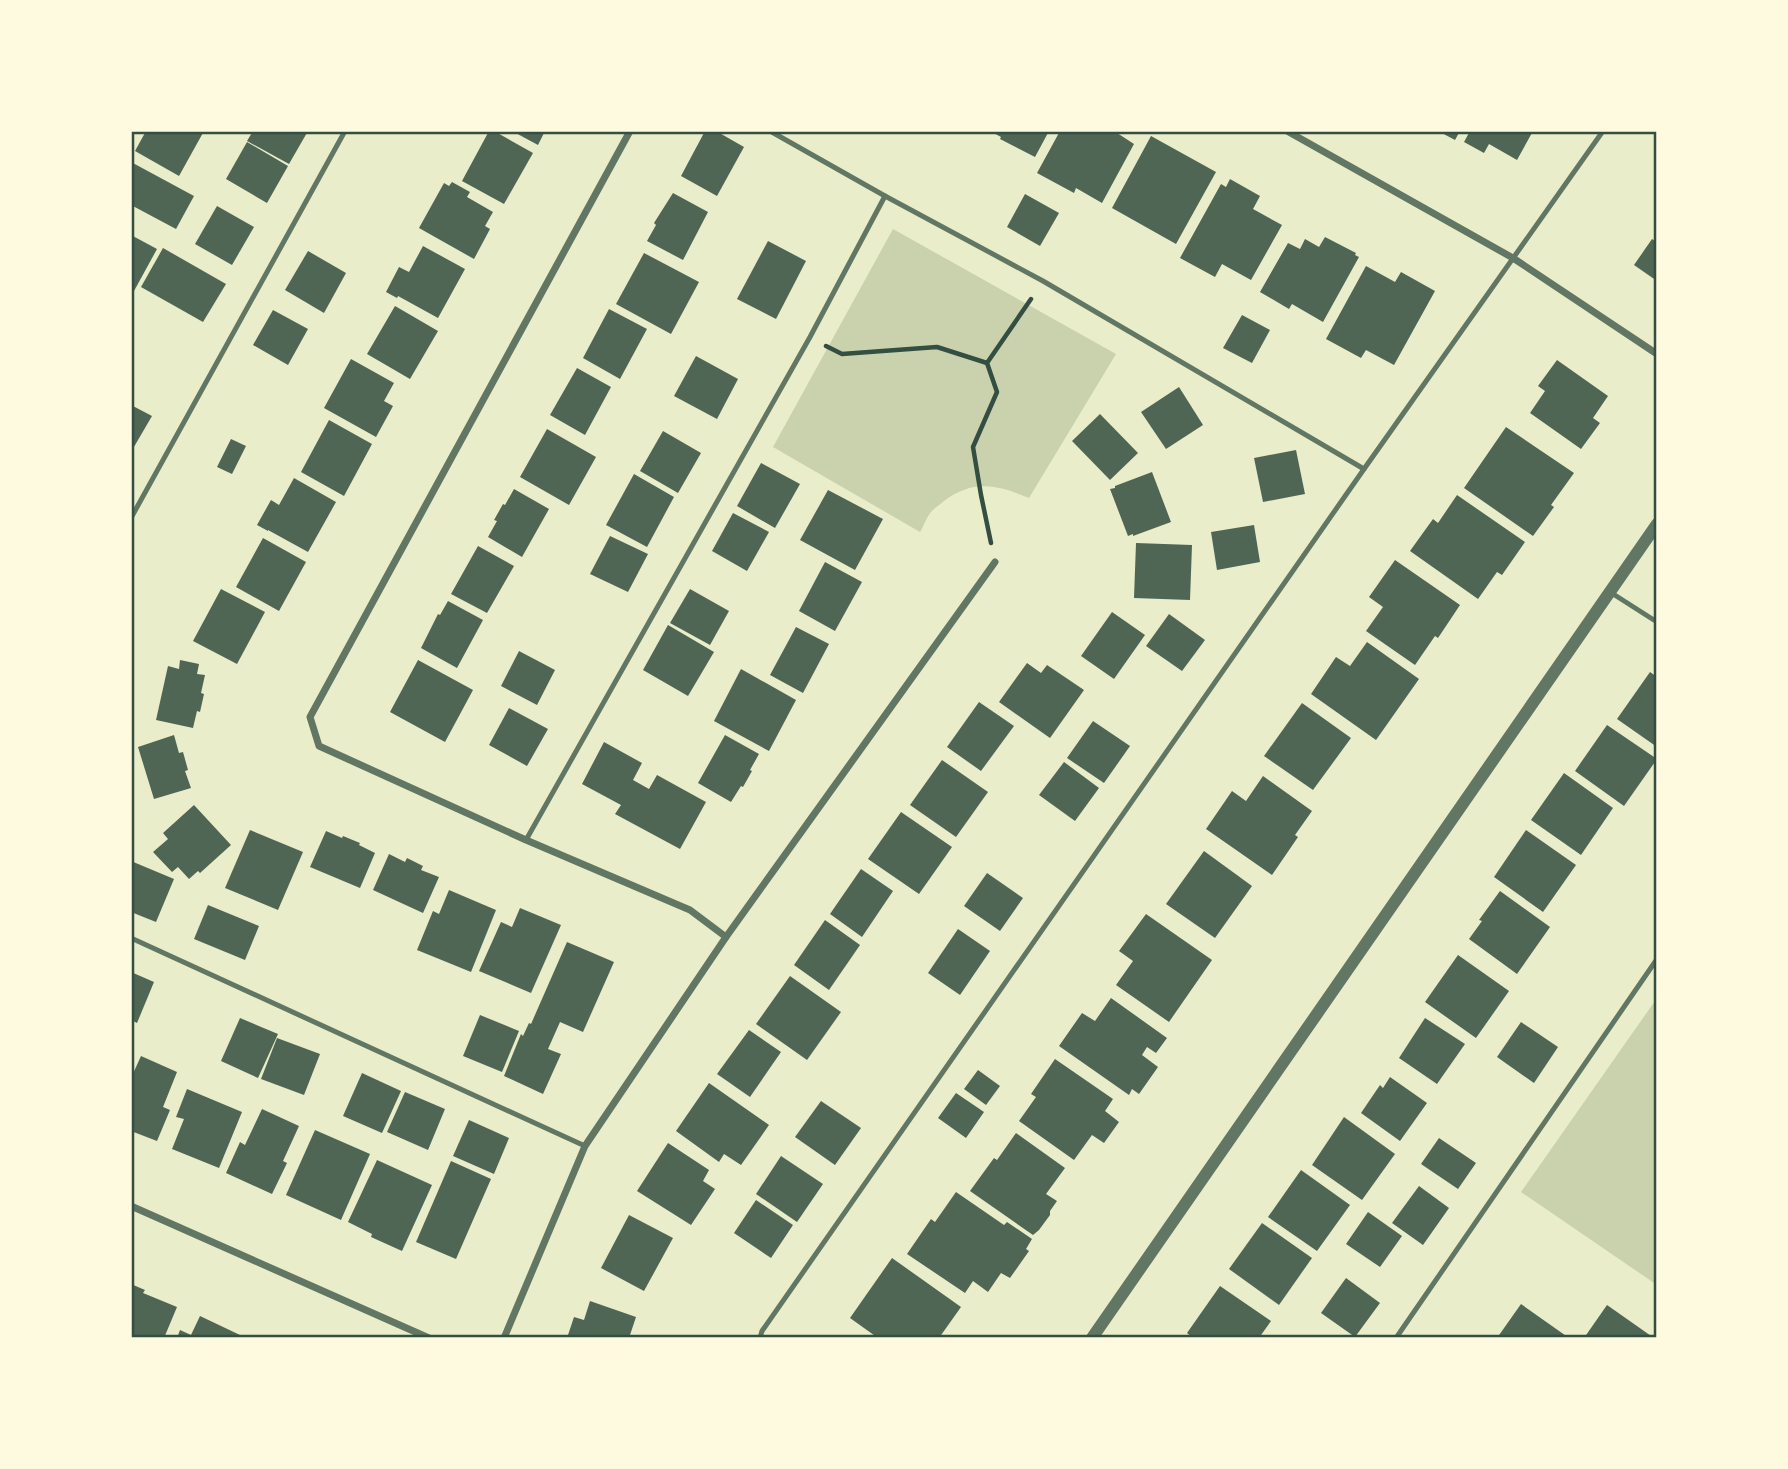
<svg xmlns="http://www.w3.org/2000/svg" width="1788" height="1469" font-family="'Nunito Sans',sans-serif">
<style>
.green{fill:#cad2ad}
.building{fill:#4f6655}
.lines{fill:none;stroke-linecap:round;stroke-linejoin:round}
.path{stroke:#344e41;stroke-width:4.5}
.service{stroke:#617663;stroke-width:5}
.minor{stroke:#617663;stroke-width:7}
.tertiary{stroke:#617663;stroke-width:12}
.neatline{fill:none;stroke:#344e41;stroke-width:2.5}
</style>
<rect width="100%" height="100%" fill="#e9edc9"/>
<g class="green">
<path d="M893,229L1116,354L1029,498C998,485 973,479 944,501C940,505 934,508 931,512C926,518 924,526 920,532L773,447Z"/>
<path d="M1657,998V1285L1521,1192Z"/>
</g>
<g class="building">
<path d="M146,131H204L179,176L135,151Z"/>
<path d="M253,131H308L289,164L247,141Z"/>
<path d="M489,131H494L533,153L504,204L462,181Z"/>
<path d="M512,131H545L538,145Z"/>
<path d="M705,131H716L744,147L717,196L681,176Z"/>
<path d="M990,131H1049L1035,157L1000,139L1001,137Z"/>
<path d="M1060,131H1114L1134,144L1102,203L1076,188L1074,193L1037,173Z"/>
<path d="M1438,131H1460L1455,140Z"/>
<path d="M1470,131H1533L1517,160L1489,144L1484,153L1464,142Z"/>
<path d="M1151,136L1216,172L1176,244L1112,208Z"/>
<path d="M247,142L288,166L267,203L226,179Z"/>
<path d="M131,162L194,196L176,229L131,205Z"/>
<path d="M1230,179L1260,196L1253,209L1282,225L1251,280L1222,264L1215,277L1180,258L1221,184L1226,187Z"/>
<path d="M452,182L470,192L467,197L493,212L485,226L490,229L474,259L419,228L444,183L449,186Z"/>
<path d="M673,193L708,212L683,260L647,241L656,225L654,223Z"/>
<path d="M1025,194L1059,213L1040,246L1007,227Z"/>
<path d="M217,206L254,227L232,265L195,244Z"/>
<path d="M131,235L157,249L134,291L131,290Z"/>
<path d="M1325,237L1356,253L1355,255L1359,257L1323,322L1292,304L1289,309L1260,292L1288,243L1300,249L1305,239L1319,247Z"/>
<path d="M1652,239L1657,242V281L1634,265Z"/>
<path d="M768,241L806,261L776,319L737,299Z"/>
<path d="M423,246L465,269L438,318L398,296L397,298L386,292L399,267L409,272Z"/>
<path d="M163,248L226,284L203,322L141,287Z"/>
<path d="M308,251L346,273L324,313L285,290Z"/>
<path d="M644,253L699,282L671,334L616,304Z"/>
<path d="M1366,266L1395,282L1401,272L1435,291L1394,365L1366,350L1361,358L1326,339Z"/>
<path d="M395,306L438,331L410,379L367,354Z"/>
<path d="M609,309L647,329L620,379L583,358Z"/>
<path d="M273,310L308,329L288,365L253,345Z"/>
<path d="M1242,315L1270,330L1252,363L1223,348Z"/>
<path d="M696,356L738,379L717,419L674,396Z"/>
<path d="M351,359L394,383L384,401L393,406L376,437L324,408Z"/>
<path d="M1557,360L1608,396L1593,418L1600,423L1581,449L1530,413L1545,391L1538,386Z"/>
<path d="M577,368L611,387L585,435L550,415Z"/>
<path d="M1179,387L1203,425L1166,449L1141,412Z"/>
<path d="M131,405L152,416L131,452Z"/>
<path d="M1100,414L1138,453L1110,480L1072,441Z"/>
<path d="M329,420L372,444L344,496L301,472Z"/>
<path d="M1506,427L1574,473L1551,505L1554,507L1533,536L1464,488Z"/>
<path d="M547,429L596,457L569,505L520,477Z"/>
<path d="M663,431L701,453L678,493L640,471Z"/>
<path d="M231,439L246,446L232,474L217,467Z"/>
<path d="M1296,450L1305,494L1263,502L1254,458Z"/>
<path d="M761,463L800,484L775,528L737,506Z"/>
<path d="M1152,472L1171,522L1133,536V534L1128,536L1110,489L1115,488V486Z"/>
<path d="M634,474L674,497L647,547L606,525Z"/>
<path d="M294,478L336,502L308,552L268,530V531L257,525L271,500L279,505Z"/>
<path d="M514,489L549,509L522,557L488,537L497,521L494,520L503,504L505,505Z"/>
<path d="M828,490L883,519L855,570L800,540Z"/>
<path d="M1457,495L1525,542L1502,575L1497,572L1478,599L1410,551L1433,519L1438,523Z"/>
<path d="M733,513L769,532L747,571L712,551Z"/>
<path d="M1254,525L1260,562L1217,570L1211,532Z"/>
<path d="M610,536L648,554L628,592L590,574Z"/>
<path d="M263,538L306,562L279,611L236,587Z"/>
<path d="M1136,543L1192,545L1190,600L1134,598Z"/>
<path d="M478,546L514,566L487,613L451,594Z"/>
<path d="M1395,560L1460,605L1438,638L1435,636L1415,665L1366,631L1383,607L1369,597Z"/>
<path d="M825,562L862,582L835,631L799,611Z"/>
<path d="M221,589L265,612L237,664L193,641Z"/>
<path d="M690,589L729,611L710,645L670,623Z"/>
<path d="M448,601L483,620L457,668L421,648L438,614L440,615Z"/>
<path d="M1112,612L1145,635L1114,679L1081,656Z"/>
<path d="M1169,614L1205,640L1182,671L1146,646Z"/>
<path d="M668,625L714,652L688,696L643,670Z"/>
<path d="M796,627L829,644L803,693L770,675Z"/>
<path d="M1367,642L1419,679L1376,740L1311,694L1336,657L1350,666Z"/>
<path d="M519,651L555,670L537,705L501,686Z"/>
<path d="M180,660L199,664L197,674L205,675L201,693L204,694L200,712L197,711L193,728L156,720L168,666L179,669Z"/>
<path d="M418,660L473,690L445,742L390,712Z"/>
<path d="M1027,663L1041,673L1047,665L1084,690L1050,738L999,702Z"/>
<path d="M741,669L796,700L769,751L714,721Z"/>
<path d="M1650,672L1657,677V747L1617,719Z"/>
<path d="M979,702L1014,726L981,771L947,747Z"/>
<path d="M1302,703L1351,738L1313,790L1264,756Z"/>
<path d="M509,708L548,729L527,766L489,745Z"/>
<path d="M1093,721L1130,746L1104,783L1067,758Z"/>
<path d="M1607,725L1657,759L1624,806L1575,771Z"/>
<path d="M174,735L179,753L183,752L188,770L185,771L191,788L154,799L138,747Z"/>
<path d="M725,735L759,754L750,770L752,771L743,787L741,786L731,802L698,783Z"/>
<path d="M604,742L642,763L633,780L649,789L657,775L706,802L680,849L615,814L621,805L582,784Z"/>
<path d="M942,760L988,792L956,837L910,805Z"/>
<path d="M1064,762L1099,788L1075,821L1039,795Z"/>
<path d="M1564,773L1613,808L1581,855L1531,820Z"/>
<path d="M1263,776L1312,811L1295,835L1298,837L1272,875L1206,829L1232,791L1246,801Z"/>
<path d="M194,805L231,845L200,873L198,871L189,879L178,867L172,872L153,852L168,839L163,833Z"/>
<path d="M901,812L952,847L919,894L868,859Z"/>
<path d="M250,830L303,852L278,910L225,888Z"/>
<path d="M1526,830L1576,865L1543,912L1494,877Z"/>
<path d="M326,831L342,838L343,836L360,843L359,845L375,853L360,888L310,867Z"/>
<path d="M1204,851L1252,886L1215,938L1166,904Z"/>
<path d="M389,854L405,862L407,858L423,866L421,870L439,877L423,913L373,890Z"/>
<path d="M131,861L174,879L156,922L131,912Z"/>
<path d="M861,869L893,891L862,937L830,914Z"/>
<path d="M987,873L1023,898L1000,931L964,906Z"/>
<path d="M449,890L496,910L471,972L417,950L433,911L439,914Z"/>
<path d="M1500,891L1550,927L1517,974L1469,939L1482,921L1479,920Z"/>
<path d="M208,905L259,926L245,960L194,939Z"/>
<path d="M520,908L561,925L531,993L479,971L501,922L512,927Z"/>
<path d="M1146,914L1212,960L1169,1022L1116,985L1133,961L1119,951Z"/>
<path d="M825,920L860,945L829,990L794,965Z"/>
<path d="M958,929L990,951L960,995L928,973Z"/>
<path d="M567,942L614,962L583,1032L560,1022L548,1049L561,1054L543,1094L504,1076L521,1034L523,1036L529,1023L531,1024Z"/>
<path d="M1458,955L1509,991L1476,1038L1425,1002Z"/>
<path d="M131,972L154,982L137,1023L131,1020Z"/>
<path d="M790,976L841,1012L807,1060L756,1024Z"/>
<path d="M1111,998L1167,1038L1156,1053L1147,1047L1142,1055L1158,1067L1139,1094L1132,1089L1129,1095L1059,1046L1082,1013L1095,1021Z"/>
<path d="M480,1015L519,1031L502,1072L463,1056Z"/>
<path d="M240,1018L278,1034L258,1078L221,1061Z"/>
<path d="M1425,1018L1465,1044L1437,1084L1399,1058Z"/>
<path d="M1521,1022L1558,1047L1534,1083L1497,1057Z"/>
<path d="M749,1030L781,1052L750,1097L717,1074Z"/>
<path d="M277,1038L320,1054L304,1095L261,1079Z"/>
<path d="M141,1056L177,1072L163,1107L170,1110L157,1141L131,1131V1078Z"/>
<path d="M1055,1059L1113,1099L1105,1111L1119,1122L1104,1143L1092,1135L1074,1160L1019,1121L1036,1097L1031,1094Z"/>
<path d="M978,1070L1000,1086L986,1105L964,1089Z"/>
<path d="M362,1073L401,1091L382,1133L343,1116Z"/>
<path d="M1390,1077L1427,1103L1400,1141L1361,1113L1380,1085L1383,1088Z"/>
<path d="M709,1083L769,1125L741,1165L724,1154L719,1162L676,1131Z"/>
<path d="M187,1089L242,1112L219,1168L172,1149L184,1119L176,1117Z"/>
<path d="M405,1092L445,1109L428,1150L387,1132Z"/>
<path d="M956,1093L984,1112L966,1138L938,1118Z"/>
<path d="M821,1101L861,1128L835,1165L795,1137Z"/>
<path d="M262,1109L299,1126L283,1161L287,1163L272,1194L226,1173L240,1142L245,1145Z"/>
<path d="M1344,1117L1395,1154L1362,1200L1312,1165Z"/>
<path d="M469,1120L509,1138L494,1174L453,1156Z"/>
<path d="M315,1130L370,1154L341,1220L286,1195Z"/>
<path d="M1016,1133L1065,1168L1046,1194L1057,1201L1050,1211V1215L1039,1230L1033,1235L970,1191L994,1158L997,1160Z"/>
<path d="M1439,1138L1476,1163L1458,1189L1421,1164Z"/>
<path d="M668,1143L709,1170L703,1181L715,1189L691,1225L637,1191Z"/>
<path d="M781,1156L823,1184L797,1222L756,1194Z"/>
<path d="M377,1160L432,1185L402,1251L371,1237L372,1234L348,1222Z"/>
<path d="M451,1161L491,1179L456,1259L416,1242Z"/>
<path d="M1301,1170L1350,1205L1317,1251L1268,1217Z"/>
<path d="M1419,1186L1449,1208L1423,1245L1392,1223Z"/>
<path d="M956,1192L1004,1225L1007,1222L1032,1239L1026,1249L1029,1251L1010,1278L1001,1273L988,1292L973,1281L965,1293L907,1254L931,1219L935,1222Z"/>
<path d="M756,1200L793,1225L771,1258L734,1233Z"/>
<path d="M1368,1212L1402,1236L1380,1267L1346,1244Z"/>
<path d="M629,1215L673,1238L644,1291L601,1268Z"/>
<path d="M1262,1223L1312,1258L1279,1305L1229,1269Z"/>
<path d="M892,1258L961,1307L939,1338H878L850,1318Z"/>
<path d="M1346,1278L1380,1303L1355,1337L1321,1313Z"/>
<path d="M131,1284L145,1290L143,1293L177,1307L164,1338H131Z"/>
<path d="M1220,1286L1271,1321L1259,1338H1193L1187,1333Z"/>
<path d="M590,1301L636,1317L629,1338H567L574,1317L584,1320Z"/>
<path d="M1521,1304L1569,1338H1497Z"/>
<path d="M1607,1305L1654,1338H1584Z"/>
<path d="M200,1316L240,1335L239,1338H177L180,1330L191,1335Z"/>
</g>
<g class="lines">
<g class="path">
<path d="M826,346L842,354L937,347L987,363L1031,299"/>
<path d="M987,363L997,392L973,447L981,495L991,543"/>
</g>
<g class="service">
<path d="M770,131L885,196"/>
<path d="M131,518L345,131"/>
<path d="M1610,592L1657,622"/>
<path d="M526,840L810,337L885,196L1043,281L1364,469"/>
<path d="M131,938L585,1146"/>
<path d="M760,1338L762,1331L1364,469L1603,131"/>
<path d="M1396,1338L1657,959"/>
</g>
<g class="minor">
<path d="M1287,131L1513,258L1657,354"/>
<path d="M726,937L995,562"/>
<path d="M131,1206L429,1338"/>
<path d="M504,1338L585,1146L726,937L690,910L526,840L319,746L310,717L630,131"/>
</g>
<path class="tertiary" d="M1092,1338L1657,524"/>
</g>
<rect width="1788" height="1469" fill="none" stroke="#fefae0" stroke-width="266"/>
<rect x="133" y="133" width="1522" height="1203" class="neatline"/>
</svg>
